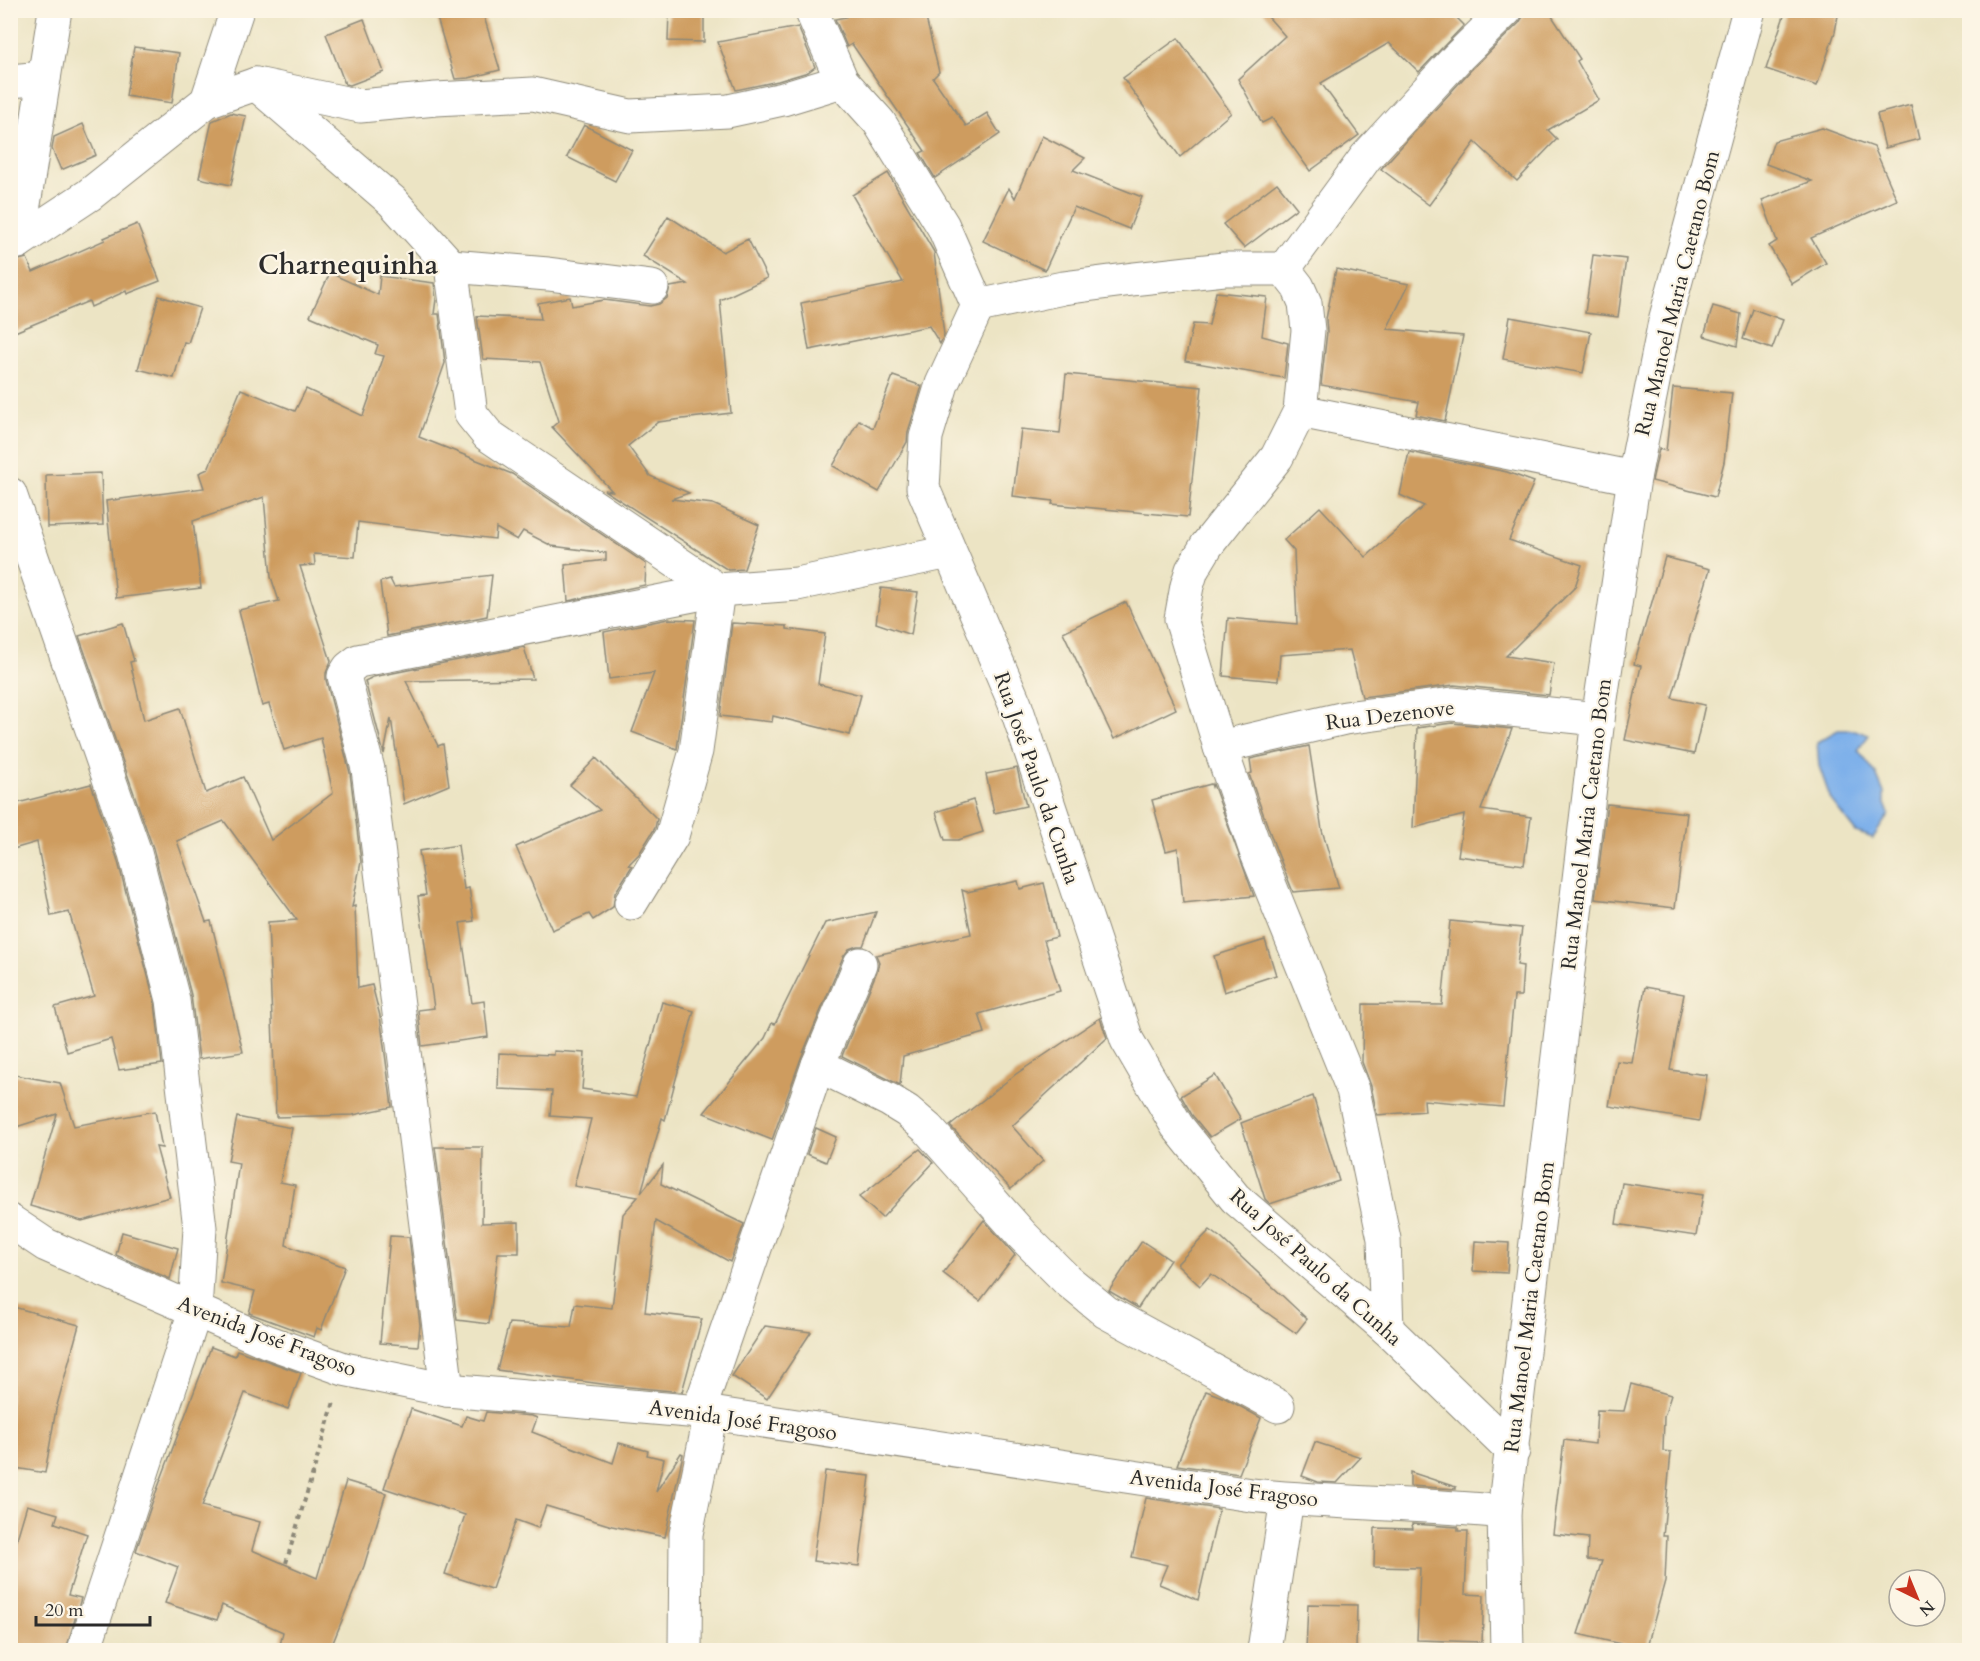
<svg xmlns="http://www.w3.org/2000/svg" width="1980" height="1661" font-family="Cardo,serif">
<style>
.water{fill:#7eb0ea;stroke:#546e8a;stroke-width:1.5}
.building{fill:#ce9c5e}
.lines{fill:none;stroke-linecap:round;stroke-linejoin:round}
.minor-casing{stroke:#8c8878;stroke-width:35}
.tertiary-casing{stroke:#8c8878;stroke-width:35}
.path{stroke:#8c8878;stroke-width:4;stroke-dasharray:4.5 4.5;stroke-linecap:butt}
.minor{stroke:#fff;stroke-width:33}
.tertiary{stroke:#fff;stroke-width:33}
.labels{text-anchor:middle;stroke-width:4.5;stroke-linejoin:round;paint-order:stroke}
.street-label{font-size:21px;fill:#2b2b2b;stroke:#fcf5e5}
.district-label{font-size:27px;font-weight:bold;fill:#2b2b2b;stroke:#fcf5e5}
</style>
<rect width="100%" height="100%" fill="#fcf5e5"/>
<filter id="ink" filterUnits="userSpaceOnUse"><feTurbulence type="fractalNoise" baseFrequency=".0167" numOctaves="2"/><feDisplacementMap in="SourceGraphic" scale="12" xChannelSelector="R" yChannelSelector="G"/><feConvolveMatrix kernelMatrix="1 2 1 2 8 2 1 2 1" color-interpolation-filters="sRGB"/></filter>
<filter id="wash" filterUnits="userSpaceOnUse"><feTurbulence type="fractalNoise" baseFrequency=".008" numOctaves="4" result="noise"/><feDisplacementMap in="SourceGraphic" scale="24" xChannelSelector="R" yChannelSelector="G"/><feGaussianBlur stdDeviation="1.35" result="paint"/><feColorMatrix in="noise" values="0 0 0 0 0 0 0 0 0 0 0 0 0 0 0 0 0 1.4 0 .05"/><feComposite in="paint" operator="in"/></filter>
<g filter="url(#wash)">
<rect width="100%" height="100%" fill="#ece4c4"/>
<path class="water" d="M1838,730H1855L1869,735L1858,750L1876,774L1884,793V801L1889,814L1873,838L1856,832L1831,800L1819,766L1817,742Z"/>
<g id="blocks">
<g class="building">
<path d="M463,10H482L500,70L469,78L455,79L437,18Z"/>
<path d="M669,10H704V42L668,41Z"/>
<path d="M843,10H924L939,72L933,78L966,126L987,113L1000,134L935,178L920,153L925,151L852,44L847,47L835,19L846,17Z"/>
<path d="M1262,10H1449L1464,25L1419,72L1389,43L1321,83L1359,135L1310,171L1272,118L1262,123L1238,79L1285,36Z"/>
<path d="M1531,10H1548L1580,59L1577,61L1599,100L1548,130L1557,139L1517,181L1475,142L1429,205L1381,169L1471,70L1519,23L1524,15Z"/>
<path d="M1786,10H1839L1835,32L1817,86L1766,69Z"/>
<path d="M364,19L384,72L350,85L345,84L326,34Z"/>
<path d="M798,27L815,67L808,72L778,81L736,90L718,42Z"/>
<path d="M1178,38L1231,113L1180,157L1123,78Z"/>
<path d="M134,47L179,53L172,103L126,96Z"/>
<path d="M1911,105L1919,139L1885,148L1877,114Z"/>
<path d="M231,113L246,116L231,185L199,178L212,121Z"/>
<path d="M83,124L96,155L61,170L52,149L54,137Z"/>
<path d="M584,125L632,150L615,181L567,157Z"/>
<path d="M1822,128L1874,147L1897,200L1811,238L1826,263L1792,284L1769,246L1777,241L1762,200L1812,181L1766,164L1774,141Z"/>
<path d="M1042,136L1085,158L1073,170L1142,197L1129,229L1074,207L1045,270L983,241L1009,188L1015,198Z"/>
<path d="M888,173L934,252L944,335L940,344L929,326L809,350L801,303L903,282L852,195Z"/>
<path d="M1277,183L1297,208L1244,248L1223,224Z"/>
<path d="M668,216L723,252L748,239L767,278L720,300L731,413L658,422L628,446L650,476L689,493L671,499L713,504L759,525L744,569L728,570L604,490L612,491L552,427L559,421L540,362L483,359L477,316L541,319L538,303L570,297L572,306L604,300L650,306L659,304L667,298L670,287L688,284L643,256Z"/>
<path d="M137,224L160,281L127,294L126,291L91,307L89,301L10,334V262L27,258L33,272L105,240L104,238Z"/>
<path d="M1593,255L1626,259L1618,317L1585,313Z"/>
<path d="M1336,269L1409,284L1387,329L1463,336L1445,421L1416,415L1419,402L1321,385L1327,332L1326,319Z"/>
<path d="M330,273L378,295L380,276L434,283L436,299L434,314H439L445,363L419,437L512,474L646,564L645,585L568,601L565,565L606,560V553L552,546L523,531L517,540L496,528L495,539L358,522L355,557L314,554L315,565L300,566L331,661L326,673V680L350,773L361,862L352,907L355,906L358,988L372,985L380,1016L392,1107L353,1115L276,1117L268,922L297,920L224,821L177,841L206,922L211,921L243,1052L199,1059L191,995L153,848L79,636L123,623L134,661L130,662L144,720L180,708L206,793L243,777L271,840L333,793L321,738L284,750L269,704L262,706L239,610L279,601L271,577L264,497L193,521L201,588L116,598L106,501L204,488L199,473L208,469L241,389L295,411L306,389L363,416L384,356L375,354L378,345L310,316Z"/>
<path d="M1216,292L1267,297L1262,336L1288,343L1284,378L1185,361L1193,324L1209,325Z"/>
<path d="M159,296L200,308L188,343L184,342L174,378L138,369Z"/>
<path d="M1713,306L1741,314L1737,346L1704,336Z"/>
<path d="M1753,309L1783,320L1772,349L1743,339Z"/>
<path d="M1510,317L1591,332L1583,373L1503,359Z"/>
<path d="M1066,374L1202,387L1188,517L1052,504L1053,501L1013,496L1021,429L1060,433Z"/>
<path d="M893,376L922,386L908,432L907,442L879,492L833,466L859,420L873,428Z"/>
<path d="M1673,388L1732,393L1724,462L1715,497L1652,481L1659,449L1666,451Z"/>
<path d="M1409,452L1507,472L1534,482L1509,540L1582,565L1575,587L1506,656L1554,663L1549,695L1454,685L1362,697L1350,650L1280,655L1278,681L1223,676L1228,618L1297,624L1294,551L1284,540L1320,507L1366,557L1424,506L1400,495Z"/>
<path d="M101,473L103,525L47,527L46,475Z"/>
<path d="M1665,557L1710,569L1672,698L1705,705L1694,754L1625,740L1641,666L1634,664Z"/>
<path d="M492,575L487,616L387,636L380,582L390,579L394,587Z"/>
<path d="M881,588L918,592L911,635L876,623Z"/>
<path d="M1126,602L1176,709L1114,739L1063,632Z"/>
<path d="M668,619L695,620L677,749L632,732L654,673L609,679L604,632Z"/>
<path d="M732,623L787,626V629L825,634L818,684L861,695L850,735L773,716L772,722L720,716Z"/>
<path d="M524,647L533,679L406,681L438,746L443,744L449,785L404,804L391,718L384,754L365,681L373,677Z"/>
<path d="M1452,723L1512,729L1481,810L1531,817L1524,865L1458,856L1464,815L1413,828L1417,728Z"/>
<path d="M1309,746L1322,830L1339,888L1293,892L1274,844L1249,774L1252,773L1250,759Z"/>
<path d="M596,758L657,819L655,828L639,854L628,865L632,866L615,893L613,907L593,920L589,914L552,930L516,847L600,810L570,785Z"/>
<path d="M1017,768L1026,806L994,813L986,774Z"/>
<path d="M91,784L117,858L155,1003L162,1064L119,1070L111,1039L67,1052L55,1007L94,996L69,912L51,916L37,842L10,850V805Z"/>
<path d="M1211,784L1212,787L1213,784L1254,896L1183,903L1178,848L1166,851L1152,800Z"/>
<path d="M973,800L983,832L958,840H945L936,812Z"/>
<path d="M1607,804L1687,813L1675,908L1595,899Z"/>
<path d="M458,845L464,889L469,888L474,921L460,923L472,1003L484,1001L488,1037L422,1046L418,1010L434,1008L418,896L426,895L419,851Z"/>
<path d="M1018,881L1020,889L1044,883L1057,937L1044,940L1060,991L979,1014L985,1033L903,1056L900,1085L842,1056L877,971L879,962L876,955L971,934L962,890L967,892Z"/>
<path d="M876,912L863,946H857L849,949L843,957L801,1058L772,1140L704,1113L765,1038L772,1023L775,1024L825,923Z"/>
<path d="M1450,921L1522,928L1517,965L1523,966L1521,996H1514L1503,1107L1424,1100L1425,1111L1377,1115L1371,1086L1362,1062L1363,1004L1442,1005Z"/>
<path d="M1265,940L1276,975L1224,992L1214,956Z"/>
<path d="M1645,987L1684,994L1670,1070L1707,1075L1699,1121L1609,1106L1617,1061L1632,1063Z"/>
<path d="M662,1002L694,1011L665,1120L662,1118L641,1193L663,1165L661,1184L744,1224L730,1262L656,1221L645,1312L702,1319L682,1392L609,1385L497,1370L509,1323L571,1327L575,1304L612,1308L623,1214L638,1197L574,1186L591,1119L550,1116L552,1091L498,1089L499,1053L554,1055V1051L585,1053L582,1089L636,1097Z"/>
<path d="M1100,1018L1107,1038L1012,1126L1043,1161L1011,1189L950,1126L1016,1074Z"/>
<path d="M10,1074L60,1083L74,1126L155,1111L162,1148L156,1147L170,1197L82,1221L30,1206L57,1114L10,1129Z"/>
<path d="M1215,1075L1241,1119L1210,1137L1192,1115L1181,1096Z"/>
<path d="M1313,1096L1339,1181L1270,1204L1265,1199L1241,1123Z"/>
<path d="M237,1117L292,1128L280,1182L295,1185L286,1245L345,1267L321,1330L317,1328L314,1337L249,1313L255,1291L221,1283L239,1163L228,1161Z"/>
<path d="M816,1128L836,1137L826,1162L807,1154Z"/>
<path d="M435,1147H483L482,1223L519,1222V1253H498L489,1324L457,1320Z"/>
<path d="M920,1149L933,1163L882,1218L859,1197Z"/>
<path d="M1622,1183L1703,1195L1696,1236L1616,1224Z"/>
<path d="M984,1220L1015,1255L980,1301L943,1273Z"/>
<path d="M1210,1230L1221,1238L1307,1319L1296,1333L1211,1274L1200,1286L1177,1264Z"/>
<path d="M122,1232L178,1248L170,1279L116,1255Z"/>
<path d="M390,1236L409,1237L420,1325L418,1346L380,1343Z"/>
<path d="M1142,1241L1170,1260L1138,1308L1109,1291Z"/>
<path d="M1475,1241L1509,1243L1507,1273L1473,1271Z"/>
<path d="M10,1306L79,1325L56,1409L45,1473L10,1467Z"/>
<path d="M765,1326L811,1332L767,1399L732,1376Z"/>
<path d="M211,1347L235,1356L237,1350L301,1373L288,1409L245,1393L202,1506L260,1522L252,1550L317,1578L346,1481L386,1493L364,1566L330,1650H279L283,1632L222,1605L217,1620L165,1603L178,1567L136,1551L152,1503Z"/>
<path d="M1631,1384L1671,1395L1664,1417L1663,1451L1671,1452L1663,1536H1667L1665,1581L1646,1650L1578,1634L1602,1561L1587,1560L1588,1538L1553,1534L1564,1440L1595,1444L1597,1410L1624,1411Z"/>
<path d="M1206,1391L1225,1398L1261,1418L1239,1474L1177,1465Z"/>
<path d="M411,1409L462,1426L466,1416L483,1421L486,1412L532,1416L537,1418L532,1432L613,1463L619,1443L648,1451L647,1455L664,1459L656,1492L681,1453L683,1454L665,1537L612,1526L546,1506L538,1528L516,1520L492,1589L445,1574L465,1515L384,1488Z"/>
<path d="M1315,1442L1361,1457L1337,1483L1318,1482L1302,1476Z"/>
<path d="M825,1471L870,1476L859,1566L813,1561Z"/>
<path d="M1410,1472L1456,1487V1489L1410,1486Z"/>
<path d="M1146,1498L1219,1509L1198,1600L1159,1584L1167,1565L1132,1557Z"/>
<path d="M27,1505L58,1514L55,1523L87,1534L68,1595L81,1598L66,1650H10V1562Z"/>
<path d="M1412,1524L1458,1527V1531H1468L1465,1594L1484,1595L1482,1642L1417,1640L1420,1568L1374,1567L1375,1528L1413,1529Z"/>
<path d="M1308,1604L1357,1605L1356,1650H1306Z"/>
</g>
</g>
</g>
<g filter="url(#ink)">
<use href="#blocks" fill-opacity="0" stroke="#8c8878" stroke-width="1.5"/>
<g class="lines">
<g class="minor-casing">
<g id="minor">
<path d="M811,10L842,81L879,122L943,226L978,306L942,384L926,437L923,488L1015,704L1127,1040L1177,1126L1235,1198L1387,1329L1513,1451"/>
<path d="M10,81L44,78"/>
<path d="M256,84L392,201L451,266L471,414L488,435L718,590L696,751L672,836L631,903"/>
<path d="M207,101L256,84L360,106L436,99L533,94L630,116L728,111L783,99L842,81"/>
<path d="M18,242L55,10"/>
<path d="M10,244L18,242L89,195L207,101L237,10"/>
<path d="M451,266L548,274L652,287"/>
<path d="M1284,269L1366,157L1458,57L1506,10"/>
<path d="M978,306L1063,288L1133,279L1224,269H1284L1298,287L1305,303L1308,330L1300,411L1277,457L1207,545L1192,570L1187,586L1181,619L1220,747L1256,851L1353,1090L1384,1239L1387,1329"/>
<path d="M1300,411L1634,478"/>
<path d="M10,494L135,853L173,1000L200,1228L195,1311L84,1650"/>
<path d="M1220,747L1345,718L1452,704L1598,719"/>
<path d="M818,1065L889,1100L907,1111L928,1129L1022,1235L1067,1280L1106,1312L1278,1406"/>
<path d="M447,1390L368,769L344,676L349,668L358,661L718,590L797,584L949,552"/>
<path d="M699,1411L818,1065L860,964"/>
<path d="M1504,1512L1598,719L1634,478L1665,321L1749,10"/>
<path d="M685,1650L686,1534L711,1413"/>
<path d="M1264,1650L1287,1499"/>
</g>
</g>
<g class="tertiary-casing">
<path id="tertiary" d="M10,1221L46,1245L266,1341L344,1369L447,1390L711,1413L1251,1495C1335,1504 1420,1503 1504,1512L1507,1650"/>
</g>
<path class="path" d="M286,1563L334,1402"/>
<use href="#minor" class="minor"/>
<use href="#tertiary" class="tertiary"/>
</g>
</g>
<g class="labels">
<g class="street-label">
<text transform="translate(1677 293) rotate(-76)" y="7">Rua Manoel Maria Caetano Bom</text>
<text transform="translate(1390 715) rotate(-7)" y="7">Rua Dezenove</text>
<text transform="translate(1037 778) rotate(71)" y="7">Rua José Paulo da Cunha</text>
<text transform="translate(1586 824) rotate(-83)" y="7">Rua Manoel Maria Caetano Bom</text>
<text transform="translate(1316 1267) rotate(42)" y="7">Rua José Paulo da Cunha</text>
<text transform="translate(1529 1307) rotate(-83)" y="7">Rua Manoel Maria Caetano Bom</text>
<text transform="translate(267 1336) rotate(21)" y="7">Avenida José Fragoso</text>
<text transform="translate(743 1420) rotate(8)" y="7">Avenida José Fragoso</text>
<text transform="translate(1224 1488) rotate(7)" y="7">Avenida José Fragoso</text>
</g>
<g class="district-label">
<text x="348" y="274">Charnequinha</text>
</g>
</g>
<rect width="1980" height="1661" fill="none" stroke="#fcf5e5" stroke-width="36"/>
<g transform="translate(1917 1598) rotate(137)"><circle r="28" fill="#fcf5e5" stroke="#a8a49b" stroke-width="1.5"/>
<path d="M0-4.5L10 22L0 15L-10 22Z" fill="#c8321e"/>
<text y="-9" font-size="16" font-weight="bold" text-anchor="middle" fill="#2b2b2b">N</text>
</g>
<path d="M36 1616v9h114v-9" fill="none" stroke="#2b2b2b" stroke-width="3"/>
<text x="45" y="1616" font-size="18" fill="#2b2b2b" stroke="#fcf5e5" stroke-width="4.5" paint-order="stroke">20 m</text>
</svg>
